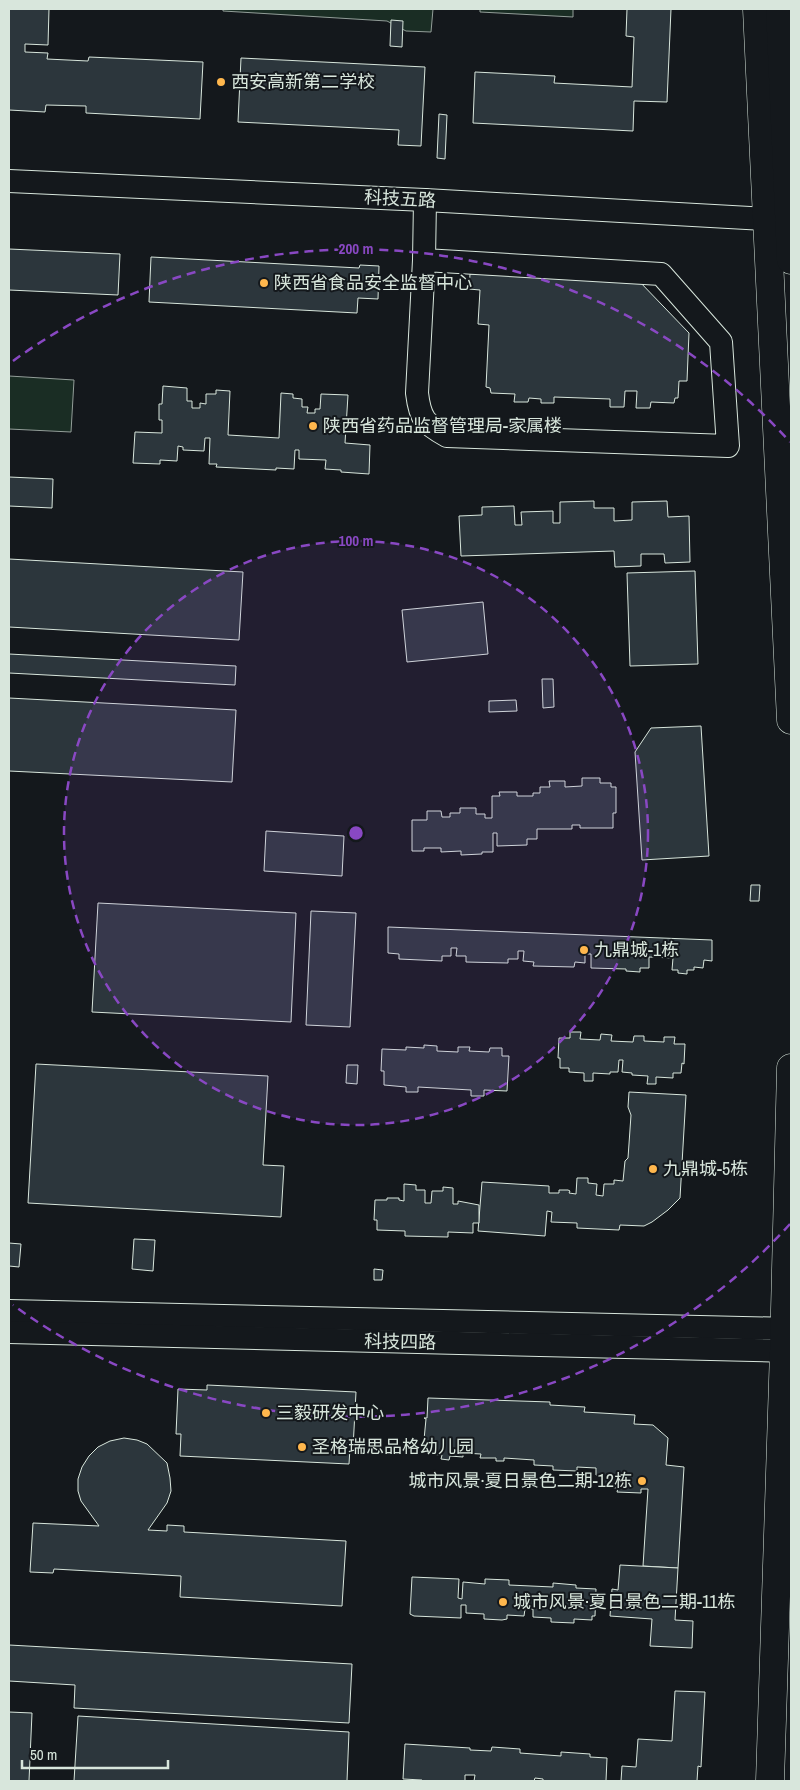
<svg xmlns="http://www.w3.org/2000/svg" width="800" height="1790" font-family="'Archivo Narrow','Noto Sans SC',sans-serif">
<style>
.green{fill:#1a2d24;stroke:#939e99}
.building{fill:#2c363c;stroke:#d8e6dc}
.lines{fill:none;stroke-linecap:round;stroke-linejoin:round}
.minor-casing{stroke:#d8e6dc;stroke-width:24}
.major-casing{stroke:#d8e6dc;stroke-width:29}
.minor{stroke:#14181c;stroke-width:22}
.major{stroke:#14181c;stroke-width:28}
.ring{fill:none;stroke:#8948c3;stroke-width:2.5;stroke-dasharray:9 6}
.poi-dot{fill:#ffb74d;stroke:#14181c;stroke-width:2}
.labels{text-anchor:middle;stroke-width:4;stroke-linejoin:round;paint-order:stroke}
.poi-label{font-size:18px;fill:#d8e6dc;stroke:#14181c;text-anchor:start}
.street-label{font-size:18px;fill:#d8e6dc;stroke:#14181c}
.centre{fill:#8948c3;stroke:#14181c;stroke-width:2.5}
.ring-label{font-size:15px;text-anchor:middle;font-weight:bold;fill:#8948c3;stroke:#14181c;stroke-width:4;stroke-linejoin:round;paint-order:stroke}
</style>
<rect width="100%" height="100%" fill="#14181c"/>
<g class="green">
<path d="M223,9H433L431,32L406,31L387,21L223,11Z"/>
<path d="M480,9H573V17L480,12Z"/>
<path d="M9,376L74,380L71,432L9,429Z"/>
</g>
<g class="building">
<path d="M9,9H49L48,45L25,44V52L48,53L47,59L88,61L89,57L203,62L200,119L86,113V106L46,105L45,112L9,110Z"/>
<path d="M627,9H671L667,102L634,101L633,131L473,123L475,72L555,76L554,83L632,87L634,37L626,36Z"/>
<path d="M391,20L403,21L402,47L390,46Z"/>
<path d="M241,58L425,67L421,146L398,145L399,130L238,122Z"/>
<path d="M439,114L447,115L445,159L437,158Z"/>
<path d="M9,249L120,254L118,295L9,290Z"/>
<path d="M151,257L359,268L360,265L379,266L378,299L358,298L357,313L149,302Z"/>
<path d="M470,274L638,280L689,333L687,381H679L678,398H675L674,403L651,402L650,408H636L637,391H625L624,407H610V399L554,397V403H541V399L529,398L528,402H514L515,394L491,393L490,388L486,387L489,325L478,324L480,290L469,289Z"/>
<path d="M163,386L187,388V401H192V408H200V403L206,404V394H216V390L230,391L228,435L279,438L281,393L293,394V398L302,399V407H308L307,413H315V409H320L321,394L348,395L345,443L370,445L369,474L341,472V470L325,469L326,460L299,459V450H295L294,469L276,468V470L216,467L217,464H209L210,438H205L204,451L183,450V447L178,446L177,461L160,460V464L133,463L135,432L162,433V420H159V404H162Z"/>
<path d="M9,477L53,479L52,508L9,506Z"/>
<path d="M594,501V508H614V521L632,520V502L667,501L668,517L689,516L690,562L665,563L664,554H641V566L615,567L614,551L461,556L459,516L482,515V507L514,506L515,525H522L521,512L553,511V523H560V502Z"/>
<path d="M9,559L243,572L239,640L9,627Z"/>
<path d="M695,571L698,664L630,666L627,573Z"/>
<path d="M483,602L488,654L407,662L402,610Z"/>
<path d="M9,654L236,666L235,685L9,673Z"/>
<path d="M542,679H553L554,707L543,708Z"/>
<path d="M9,698L236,710L232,782L9,771Z"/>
<path d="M516,700L517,711L489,712V701Z"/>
<path d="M701,726L709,856L642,860L635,752L651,728Z"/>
<path d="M582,778H600V783H611V787H616V813H613V828H580V825H572V829H537V839H527V845L497,846V833H493V852H482V854L461,855V851L441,852V848H424V851H412V820H427V811H441L442,817H450V813H460V808H476V814H485V818H492V796H500L499,792H517V796H533V793H540V787H550L549,781H565V787L582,786Z"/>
<path d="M266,831L344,836L342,876L264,871Z"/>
<path d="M751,885H760L759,901H750Z"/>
<path d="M98,903L296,913L291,1022L92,1012Z"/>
<path d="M311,911L356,913L350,1027L306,1025Z"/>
<path d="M388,927L712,940V961L704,960L703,968L694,967V970H687V974L678,973V970H672L673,958L649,957V968H640V972L626,971V969L591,968V954H585V963L575,962L574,967L533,966L534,962L523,961L524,951H518V959H508V963L466,962V956H456L457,948H451V956H442V961L399,959V954L388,953Z"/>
<path d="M570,1032H581L580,1039L600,1040L601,1034L612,1035L611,1041L633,1042L634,1036H644V1041L664,1042V1037H675L674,1044H685L684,1064L682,1063L681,1073H673V1078L656,1077V1084H647L648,1076L632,1075V1073L622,1072L623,1060H619L618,1072H610V1074L593,1073V1081H584V1073L569,1072V1068H560V1058H558L559,1038H570Z"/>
<path d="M424,1045L437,1046V1051L458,1052V1047H470L469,1051L489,1052L490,1048H502V1056H509L507,1091L484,1090V1096H471V1090L418,1087V1092H406V1087L384,1085V1071H381L382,1049L406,1050V1047L424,1048Z"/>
<path d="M36,1064L268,1076L263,1165L284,1166L281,1217L28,1203Z"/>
<path d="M347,1065H358L357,1084L346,1083Z"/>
<path d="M629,1092L686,1095L680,1198L668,1210L652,1222L644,1226L620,1225L619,1230L577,1228V1223L551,1222L552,1212L547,1211L545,1236L478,1231L482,1182L549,1186V1193H559V1190H568L570,1191L569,1193L576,1194L577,1178H588V1183L597,1184L596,1195L603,1196L604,1184H614V1180L623,1181L625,1161L628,1158L631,1115L628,1107Z"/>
<path d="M404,1184L416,1185V1190H425V1203H431L432,1191H443V1187L453,1188V1204H458V1201L479,1205V1223H473V1233L448,1232V1237L405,1236V1231L377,1230V1220H374L375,1200H387V1198H399V1200L404,1201Z"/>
<path d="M134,1239L155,1240L153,1271L132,1269Z"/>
<path d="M9,1243L21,1244L19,1267L9,1266Z"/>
<path d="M374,1269L383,1270L382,1280H374Z"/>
<path d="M207,1385L356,1392L353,1448H350L349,1464L180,1456L181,1434H176L178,1389L207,1390Z"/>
<path d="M428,1398L550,1402V1405L585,1407L584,1412L635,1415L634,1424L653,1425L668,1438L666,1465L684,1467L678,1568L643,1566L648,1489H641V1493L617,1492L618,1488L600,1487L601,1476L596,1475V1468L577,1467V1471L553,1470V1466L534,1465V1460L504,1458V1461H496V1458H480L481,1454L463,1453V1457L450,1456L449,1460L441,1459L442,1455L428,1454V1450H423L426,1419L424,1418H427Z"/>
<path d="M124,1438L137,1440L147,1444L167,1463L170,1478L171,1491L167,1503L148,1530L167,1531V1525L184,1526V1532L346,1541L342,1606L180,1597L181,1576L54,1569L53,1573L30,1572L33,1523L99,1526L81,1501L78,1491V1479L82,1467L89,1456L98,1447L110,1441Z"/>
<path d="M620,1565L678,1568L675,1620L693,1621L692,1648L650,1646L652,1619L610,1616L612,1589L618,1590Z"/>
<path d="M412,1577L459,1579L458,1598L462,1599L463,1582L485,1584V1579L509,1580V1585L553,1587V1583L576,1585V1588L596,1589L595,1616H592V1620L574,1619V1623L551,1622V1618L533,1617V1609H525L524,1616L507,1615V1619L502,1620L484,1619V1614L466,1613V1605H461V1618L414,1616L410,1614Z"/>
<path d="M9,1645L352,1664L349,1723L74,1708L75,1685L9,1681Z"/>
<path d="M675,1691L705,1692L701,1767L698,1766L697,1781H621L622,1766L636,1767L638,1739L672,1741Z"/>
<path d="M9,1712L32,1713L29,1781H9Z"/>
<path d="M78,1716L349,1732L347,1781H74Z"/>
<path d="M405,1744L470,1748V1750L491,1751L492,1747L520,1749V1753L561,1756V1752L590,1754V1757L607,1758L606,1781H543V1779L535,1778L534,1781H474L475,1775H465V1781H422V1780L403,1779Z"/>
</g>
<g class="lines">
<g class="minor-casing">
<g id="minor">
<path d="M9,181L425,200L784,220"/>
<path d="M424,260L661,274L721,342L728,446L447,436C425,424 420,419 417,393L424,260L425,200"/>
<path d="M9,1311L791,1329"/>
<path d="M9,1332L791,1351"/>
</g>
</g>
<g class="major-casing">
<g id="major">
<path d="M757,9L791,720"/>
<path d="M780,9L791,260"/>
<path d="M770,1781L784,1351L791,1068"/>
</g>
</g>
<use href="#minor" class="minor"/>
<use href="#major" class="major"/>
</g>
<circle cx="356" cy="833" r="292" fill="#8948c3" fill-opacity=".12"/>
<g class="ring">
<circle cx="356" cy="833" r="292"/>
<path d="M790 1224A584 584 0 0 1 13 1305M13 361A584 584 0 0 1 790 442"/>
</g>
<g class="poi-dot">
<circle cx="221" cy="82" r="5"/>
<circle cx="264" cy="283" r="5"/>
<circle cx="313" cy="426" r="5"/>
<circle cx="584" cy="950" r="5"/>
<circle cx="653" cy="1169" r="5"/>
<circle cx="266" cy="1413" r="5"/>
<circle cx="302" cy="1447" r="5"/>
<circle cx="642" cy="1481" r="5"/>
<circle cx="503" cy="1602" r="5"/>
</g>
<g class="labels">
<g class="poi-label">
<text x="231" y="88">西安高新第二学校</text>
<text x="274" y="289">陕西省食品安全监督中心</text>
<text x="323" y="432">陕西省药品监督管理局-家属楼</text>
<text x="594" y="956">九鼎城-1栋</text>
<text x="663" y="1175">九鼎城-5栋</text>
<text x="276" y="1419">三毅研发中心</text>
<text x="312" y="1453">圣格瑞思品格幼儿园</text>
<text x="632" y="1487" text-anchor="end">城市风景·夏日景色二期-12栋</text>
<text x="513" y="1608">城市风景·夏日景色二期-11栋</text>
</g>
<g class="street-label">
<text transform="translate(400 199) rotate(3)" y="6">科技五路</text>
<text transform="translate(400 1342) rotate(1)" y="6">科技四路</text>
</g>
</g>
<circle cx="356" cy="833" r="8" class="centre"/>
<g class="ring-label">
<text x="356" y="254">200 m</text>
<text x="356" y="546">100 m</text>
</g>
<rect width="800" height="1790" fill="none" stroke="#d8e6dc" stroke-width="20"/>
<path d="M22 1760v8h146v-8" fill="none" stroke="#d8e6dc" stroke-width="2.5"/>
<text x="30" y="1760" font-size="15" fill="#d8e6dc" stroke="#14181c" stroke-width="4" paint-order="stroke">50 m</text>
</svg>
